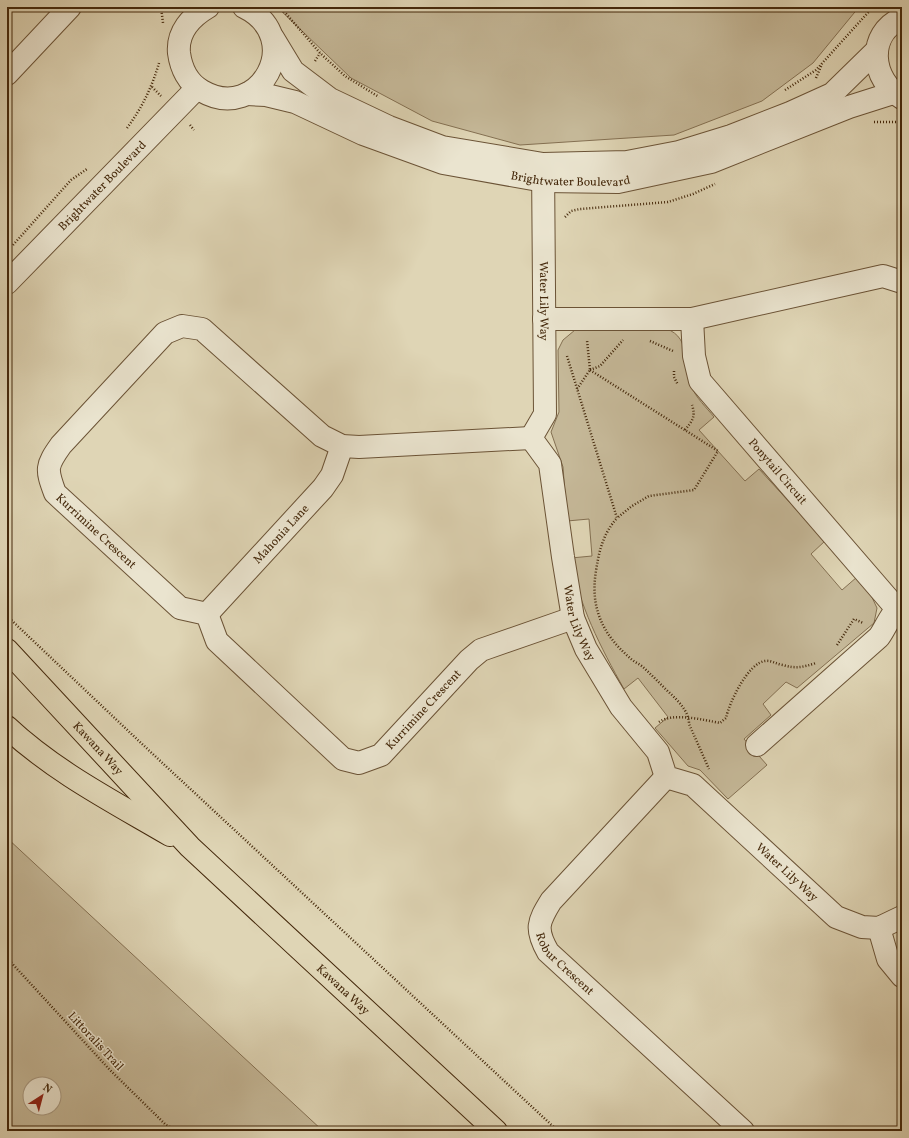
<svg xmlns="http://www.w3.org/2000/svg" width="909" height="1138" font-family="Vollkorn,serif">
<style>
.green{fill:#c5b898;stroke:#847052;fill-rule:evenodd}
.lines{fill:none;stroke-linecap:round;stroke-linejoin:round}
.minor-casing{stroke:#6b5336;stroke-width:24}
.major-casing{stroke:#44280b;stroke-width:24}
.path{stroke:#44280b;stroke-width:2.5;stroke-dasharray:1 2;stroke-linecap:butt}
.minor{stroke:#eae4cf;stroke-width:22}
.major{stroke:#dfd5b5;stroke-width:22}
.labels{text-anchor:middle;stroke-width:3;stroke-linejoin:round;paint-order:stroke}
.street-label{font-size:12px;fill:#44280b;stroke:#eae4cf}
</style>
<rect width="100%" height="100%" fill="#dfd5b5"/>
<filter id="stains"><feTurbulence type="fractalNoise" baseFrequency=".005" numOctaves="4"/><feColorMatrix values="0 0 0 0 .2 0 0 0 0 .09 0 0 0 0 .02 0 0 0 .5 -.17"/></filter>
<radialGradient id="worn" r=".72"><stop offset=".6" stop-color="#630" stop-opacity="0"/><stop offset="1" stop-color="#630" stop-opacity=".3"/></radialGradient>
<g class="green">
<path d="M277,7H859L813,63L762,101L674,135L520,145L432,121L351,78Z"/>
<path d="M653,326C693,330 682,358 692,387C695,397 707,408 714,417L699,430L745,481L759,469L825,541L811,554L842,590L857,577L869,591L877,608L874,623L797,688L786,682L763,704L771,715L744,739L767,765L728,799L700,770L688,766L655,728L668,717L638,678L624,689C601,648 578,604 571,558L592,556L589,519L567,521L563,467L551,432L559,412L558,350L563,340L575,330Z"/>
<path d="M7,838L323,1131H7ZM30,1084H54V1108H30Z"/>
</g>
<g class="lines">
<g class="minor-casing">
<g id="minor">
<path d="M208,7C191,17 177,32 179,53C181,68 188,83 202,91C259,124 307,38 244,7"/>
<path d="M902,18C866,34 871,80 902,98"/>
<path d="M273,38L293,71L330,99L389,127L442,147L543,164L627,162L679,152L731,136L790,113L832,94L877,50"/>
<path d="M7,74L70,7"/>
<path id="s1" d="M247,94L266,95L295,102L363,134L443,163L544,181L618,182L711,162L849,107L893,93"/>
<path id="s2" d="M543,164L545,414L531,438L550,464L563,557L573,618L586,649L621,707L658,752L666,777L693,785L836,917L862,927L879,928L902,917"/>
<path id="s3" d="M7,283L197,88"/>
<path d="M544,319H692L883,276L902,282"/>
<path id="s4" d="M692,319L694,356L700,381L897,609"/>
<path id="s5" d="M531,438L359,447L342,446L322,436L202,329L182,326L165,333L61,445C46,466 46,469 55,493L180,608L207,614L217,641L343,759L359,763L381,755L469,660L481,650L573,618"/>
<path id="s6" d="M207,614L323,488L332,475L342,446"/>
<path d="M757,745L879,637C886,628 891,611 902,607"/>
<path id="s7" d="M666,777L551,901C538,922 535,929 548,952L743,1131"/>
<path d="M879,928L888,959L902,976"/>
</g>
</g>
<g class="major-casing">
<g id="major">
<path id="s8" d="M7,650L190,847L496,1131"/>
<path d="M7,727C55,772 114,802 170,835"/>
</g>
</g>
<g class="path">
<path d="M161,7L163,23"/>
<path d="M282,9L320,53L345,76L379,97"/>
<path d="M315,61L320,53"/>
<path d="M816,78L822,64"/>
<path d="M152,87L161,96"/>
<path d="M785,90L816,70L873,7"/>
<path d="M874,122H902"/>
<path d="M190,125L194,130"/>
<path d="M127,128C142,108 152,87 159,63"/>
<path d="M565,217L571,211L580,209L668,202L693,194L715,184"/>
<path d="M13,245L71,180L87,169"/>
<path d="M650,341L673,351"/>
<path d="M567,356L617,518C603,534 599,551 596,571C590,607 602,634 630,658C634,662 640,664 644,668C654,677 663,687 673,696C681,704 689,713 689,724L709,769"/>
<path d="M590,370L718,451L694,490L649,496L632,506L617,518"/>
<path d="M590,370L600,366L623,340"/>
<path d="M674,371V377L678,385"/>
<path d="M577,389L590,370L587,340"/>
<path d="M685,430C692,421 696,417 692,405"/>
<path d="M7,616L141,743L558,1131"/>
<path d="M837,645L854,619L863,623"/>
<path d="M659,722C673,712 704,720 720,723L726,718C729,703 748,663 765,661C771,660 776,664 783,665C795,669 804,667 816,663"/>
<path d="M7,958L109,1069L166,1125L178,1131"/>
</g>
<use href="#minor" class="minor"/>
<use href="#major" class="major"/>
</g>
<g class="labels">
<g class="street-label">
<text dy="4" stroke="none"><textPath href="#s1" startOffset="338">Brightwater Boulevard</textPath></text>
<text dy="4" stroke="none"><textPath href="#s3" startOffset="136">Brightwater Boulevard</textPath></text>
<text dy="4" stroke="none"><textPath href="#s2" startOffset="137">Water Lily Way</textPath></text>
<text dy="4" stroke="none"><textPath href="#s4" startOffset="182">Ponytail Circuit</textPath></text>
<text dy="4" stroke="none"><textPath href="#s5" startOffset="672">Kurrimine Crescent</textPath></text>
<text dy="4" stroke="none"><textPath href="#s6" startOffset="109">Mahonia Lane</textPath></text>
<text dy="4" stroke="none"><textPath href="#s2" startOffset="472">Water Lily Way</textPath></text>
<text dy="4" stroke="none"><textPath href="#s5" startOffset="1117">Kurrimine Crescent</textPath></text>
<text dy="4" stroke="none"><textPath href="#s8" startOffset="134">Kawana Way</textPath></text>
<text dy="4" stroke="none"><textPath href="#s2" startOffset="808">Water Lily Way</textPath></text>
<text dy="4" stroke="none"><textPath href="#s7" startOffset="244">Robur Crescent</textPath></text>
<text dy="4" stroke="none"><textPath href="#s8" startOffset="478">Kawana Way</textPath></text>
<text transform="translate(96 1041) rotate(47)" y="4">Littoralis Trail</text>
</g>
</g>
<rect width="909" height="1138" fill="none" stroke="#dfd5b5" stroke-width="24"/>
<rect x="8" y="8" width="893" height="1122" fill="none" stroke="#44280b" stroke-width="2"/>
<rect x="12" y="12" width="885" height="1114" fill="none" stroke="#44280b"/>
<g transform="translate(42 1096) rotate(36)"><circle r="19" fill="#eae4cf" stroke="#a89981"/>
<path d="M0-3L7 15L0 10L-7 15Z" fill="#8f2418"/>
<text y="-6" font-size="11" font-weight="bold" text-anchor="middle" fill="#44280b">N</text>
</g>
<rect width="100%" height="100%" filter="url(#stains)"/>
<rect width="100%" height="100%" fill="url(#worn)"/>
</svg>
